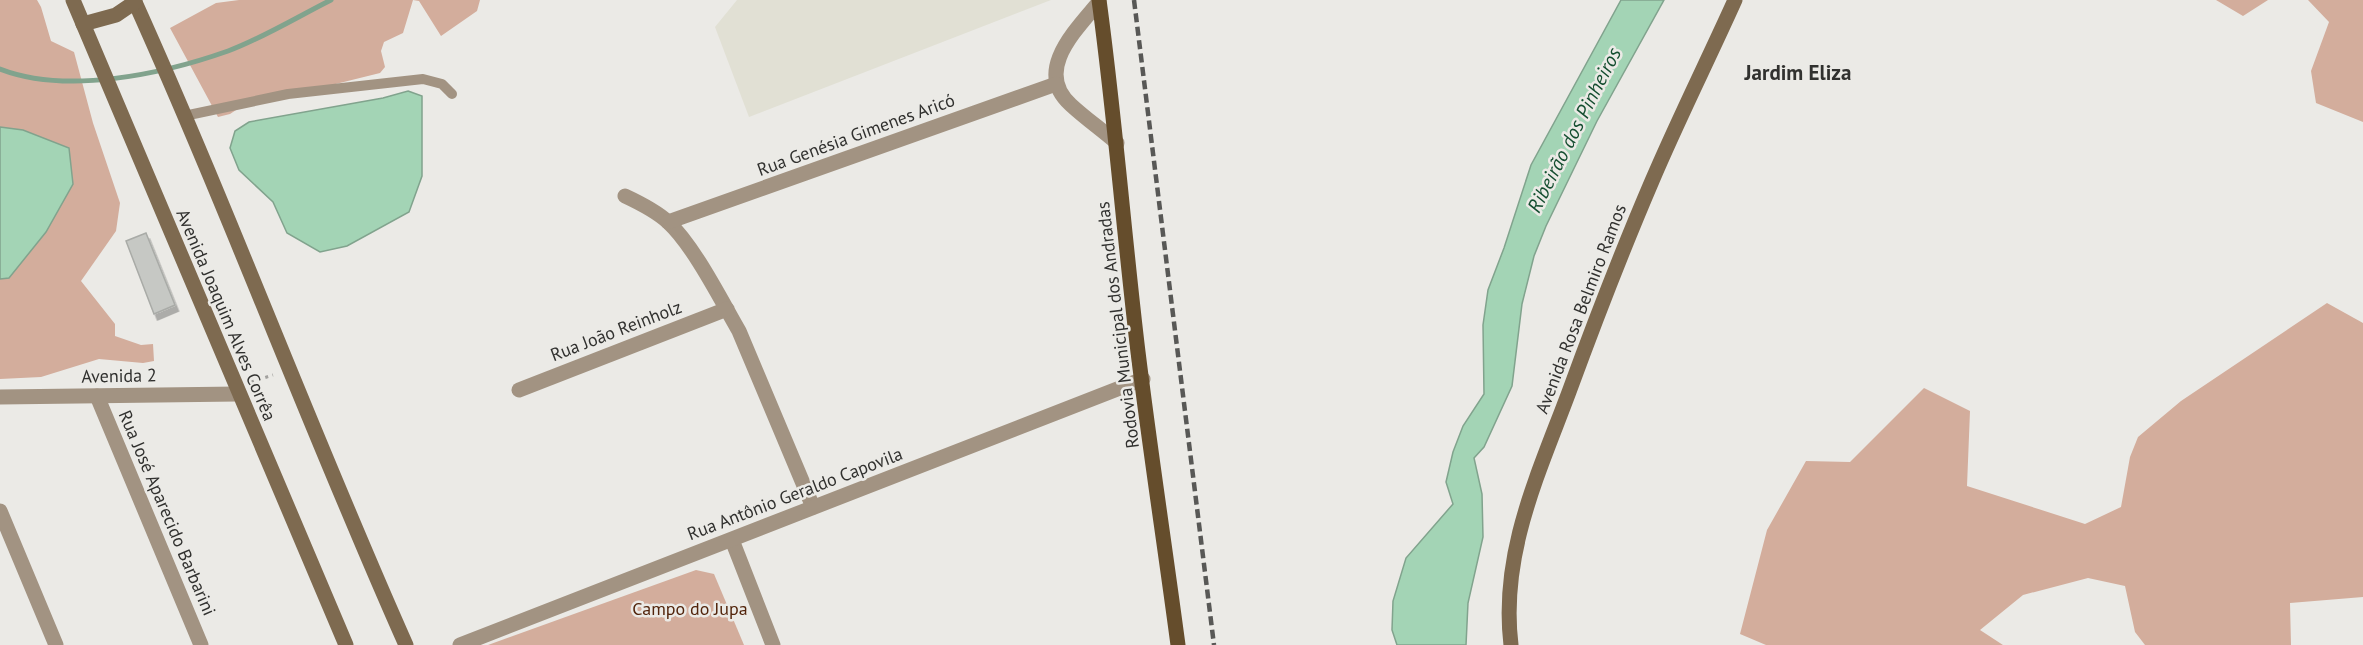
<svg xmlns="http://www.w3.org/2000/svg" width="2363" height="645" font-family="'PT Sans',sans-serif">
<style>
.built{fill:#e1e0d4}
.green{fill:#d3ad9c}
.water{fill:#a3d4b5;stroke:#81a38d;stroke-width:1.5}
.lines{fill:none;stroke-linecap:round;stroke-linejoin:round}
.stream{stroke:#81a38d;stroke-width:5}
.building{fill:#c6c8c4;stroke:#a9aba7;stroke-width:1.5;filter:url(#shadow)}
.path{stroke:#a2a19e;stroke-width:3;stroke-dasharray:3 4.5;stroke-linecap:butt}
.service{stroke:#a29382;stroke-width:10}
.minor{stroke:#a29382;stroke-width:15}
.tertiary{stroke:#a29382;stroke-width:15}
.secondary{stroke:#7e6a50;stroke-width:15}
.primary{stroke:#654d2c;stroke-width:15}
.rail{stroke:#585856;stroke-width:4.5;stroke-dasharray:9 4.5;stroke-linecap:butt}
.labels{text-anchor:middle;stroke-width:5;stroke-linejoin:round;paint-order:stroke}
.street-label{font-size:18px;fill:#31312f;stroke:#ebeae6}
.park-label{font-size:18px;fill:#52240b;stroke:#ebeae6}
.water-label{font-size:20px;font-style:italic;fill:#144e30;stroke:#ebeae6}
.quarter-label{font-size:21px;font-weight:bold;fill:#31312f;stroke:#ebeae6}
</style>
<defs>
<filter id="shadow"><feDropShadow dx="3.5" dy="6" stdDeviation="0" flood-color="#0004"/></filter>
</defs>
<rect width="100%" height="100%" fill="#ebeae6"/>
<path class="built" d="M737,0H1051L749,117L715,27Z"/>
<g class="green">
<path d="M0,0H37L41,7L51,41L74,52L93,123L120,203L116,231L81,281L115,324V336L141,345L153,344L154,361L143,363L99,359L41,377L0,379Z"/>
<path d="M239,0H480L477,11L441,36L419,1L413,0L403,33L384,42L381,51L385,67L380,73L239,108L230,114L218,117L170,28L216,3Z"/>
<path d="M2216,0H2268L2243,16Z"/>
<path d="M2308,0H2363V122L2316,103L2311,71L2329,22Z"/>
<path d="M2327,303L2363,323V597L2290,603L2291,645H2145L2135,632L2125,586L2088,578L2023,595L1980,630L2003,645H1766L1740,634L1767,530L1806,461L1850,462L1924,388L1970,411L1967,486L2085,524L2121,507L2130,457L2138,437L2181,401Z"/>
<path d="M696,570L714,574L744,645H488Z"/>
</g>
<g class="water">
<path d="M1621,0H1664L1597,121L1546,226L1534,256L1522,304L1512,386L1484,447L1474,458L1482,494L1483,537L1468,603L1466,645H1397L1392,630L1393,601L1406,558L1453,504L1446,482L1453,452L1463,426L1484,394L1483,325L1488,290L1504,248L1531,165Z"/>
<path d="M408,91L422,96V176L409,212L347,246L320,252L287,233L273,202L239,170L230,148L235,131L249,122L383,98Z"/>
<path d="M0,127L23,130L69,148L73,184L46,232L9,278L0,279Z"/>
</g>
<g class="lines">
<path class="stream" d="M0,69C67,95 163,74 228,51C261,39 299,16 331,0"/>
</g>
<path class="building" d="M146,233L175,305L154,314L126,241Z"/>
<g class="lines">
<path class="path" d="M251,382L273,375"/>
<path class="service" d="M184,116L288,94L423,79L442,84L452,94"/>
<g class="minor">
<path d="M1099,2C1076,30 1033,71 1071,105C1085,118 1102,130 1117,143"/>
<path d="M625,196C640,203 656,211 668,222C694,246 721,300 739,331L813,507"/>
<path d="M668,222L1056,84"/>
<path d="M519,390L727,309"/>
<path d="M97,396L201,645"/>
<path d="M0,397L238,394"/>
<path d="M0,511L56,645"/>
<path d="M732,540L773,645"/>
</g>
<path class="tertiary" d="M460,645L1143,379"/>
<g class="secondary">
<path d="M73,0L346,645"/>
<path d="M134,0C230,213 311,432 406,645"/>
<path d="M83,24L116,15L135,2"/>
<path d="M1511,645C1500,554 1538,475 1569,392C1595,321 1622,251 1652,181C1678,120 1708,60 1735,0"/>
</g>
<path class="primary" d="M1099,0C1115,117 1124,235 1138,352C1150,450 1165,547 1178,645"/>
<path class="rail" d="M1134,0L1214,645"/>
</g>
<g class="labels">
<g class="street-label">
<text transform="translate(856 135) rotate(-20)" y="6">Rua Genésia Gimenes Aricó</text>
<text transform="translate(1581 309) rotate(-69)" y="6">Avenida Rosa Belmiro Ramos</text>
<text transform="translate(226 315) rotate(67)" y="6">Avenida Joaquim Alves Corrêa</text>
<text transform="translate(1118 325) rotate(-97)" y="6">Rodovia Municipal dos Andradas</text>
<text transform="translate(616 331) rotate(-21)" y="6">Rua João Reinholz</text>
<text transform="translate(119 376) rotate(-1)" y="6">Avenida 2</text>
<text transform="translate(795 494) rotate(-21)" y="6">Rua Antônio Geraldo Capovila</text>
<text transform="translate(167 513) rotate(67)" y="6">Rua José Aparecido Barbarini</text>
</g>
<g class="park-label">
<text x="690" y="615">Campo do Jupa</text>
</g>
<g class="water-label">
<text transform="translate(1574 130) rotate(-63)" y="7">Ribeirão dos Pinheiros</text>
</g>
<g class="quarter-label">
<text x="1798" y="80">Jardim Eliza</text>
</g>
</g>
</svg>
